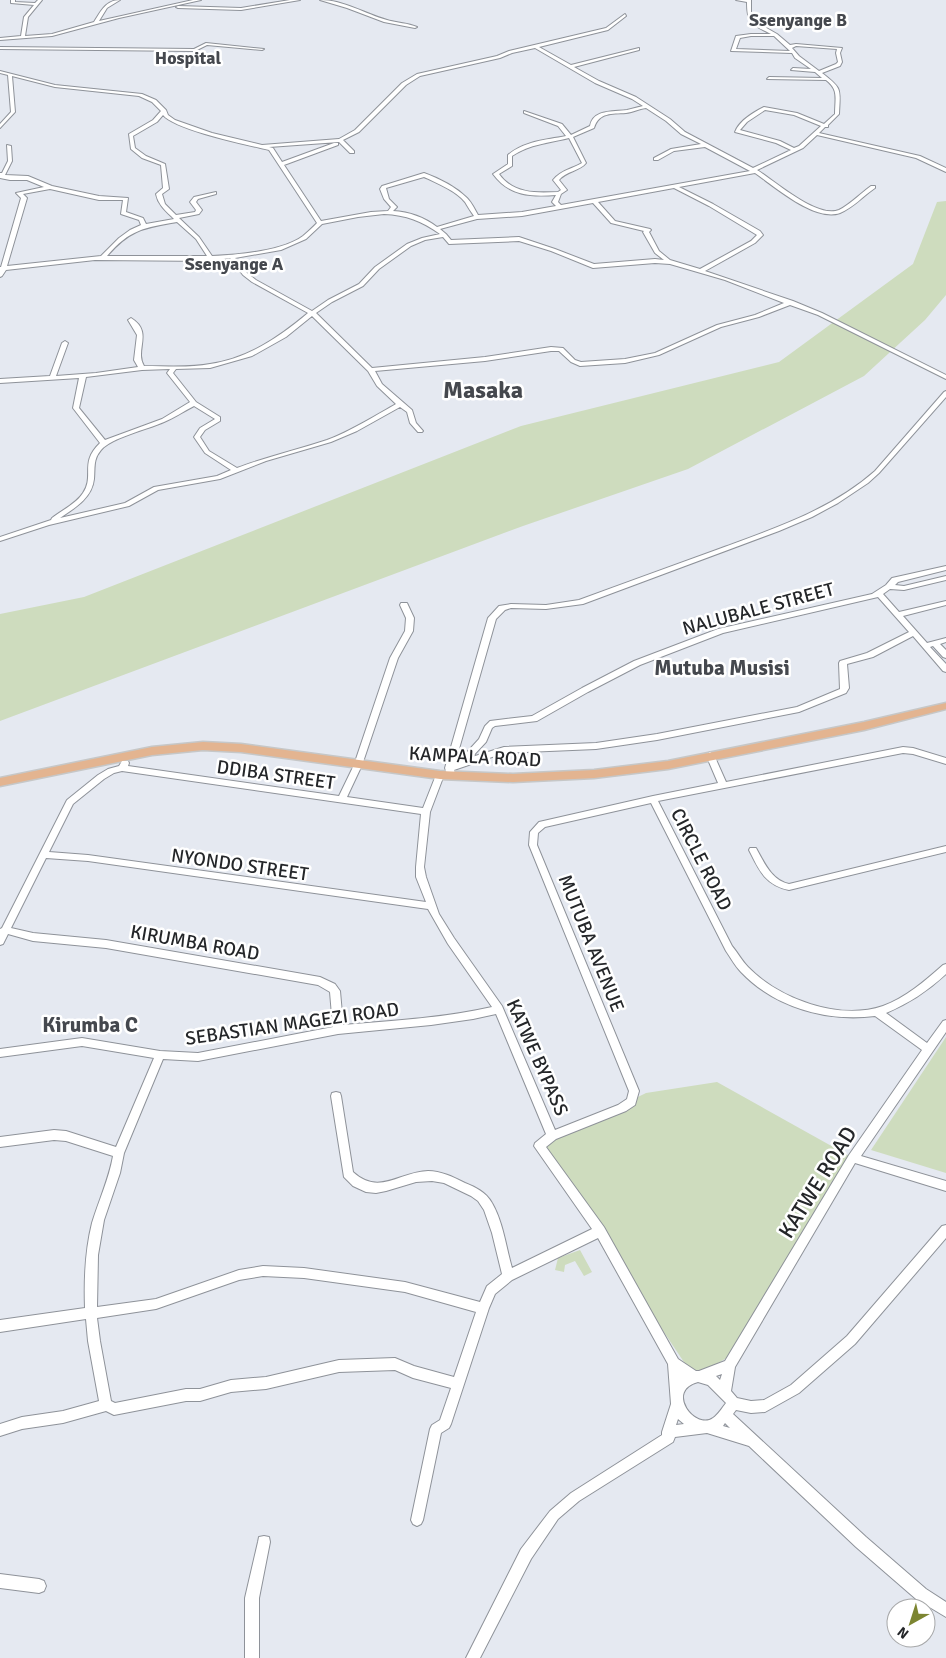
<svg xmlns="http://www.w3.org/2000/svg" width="946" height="1658" font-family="Signika,sans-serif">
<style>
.green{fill:#cedcbe}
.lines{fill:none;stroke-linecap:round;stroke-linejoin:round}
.minor-casing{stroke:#8e9299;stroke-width:2}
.major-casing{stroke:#c6c7c7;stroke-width:3}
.minor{fill:#fff;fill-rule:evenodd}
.major{fill:#e3b490;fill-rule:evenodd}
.labels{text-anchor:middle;stroke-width:5;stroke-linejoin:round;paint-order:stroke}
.far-quarter-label{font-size:18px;font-weight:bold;fill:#45484e;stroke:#fff}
.street-label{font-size:19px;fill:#242629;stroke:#fff}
.quarter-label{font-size:21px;font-weight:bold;fill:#45484e;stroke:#fff}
.near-street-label{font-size:22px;fill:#242629;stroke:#fff}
.far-town-label{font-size:24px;font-weight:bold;fill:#45484e;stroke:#fff}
</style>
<rect width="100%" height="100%" fill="#e5e9f1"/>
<g class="green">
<path d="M946,201V295L925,320L864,376L688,469L523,526L0,721V614L84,597L521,426L779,362L913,264L937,202Z"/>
<path d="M946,1037V1173L871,1150Z"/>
<path d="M717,1082L853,1158L737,1352L694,1377L539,1146L646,1093Z"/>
<path d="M580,1250L592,1272L584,1276L575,1261L565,1265L564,1272L555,1270L558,1258Z"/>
</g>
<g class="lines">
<g class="minor-casing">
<g id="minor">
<path d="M11,0H15V2L35,3L38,0H42L28,17L25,36L52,34L94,22C101,11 106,0 120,0L107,8L99,21L193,0H201L119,18L52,36L0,40V38L21,36L24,17L34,5L11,3Z"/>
<path d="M290,0H300L241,10L178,8L176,7L178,6L241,8Z"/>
<path d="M320,0C344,0 365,14 387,20C397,23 408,23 417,27L415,28L384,22L347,8Z"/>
<path d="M736,0H751V15L756,22L777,34L790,45L796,44L842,48L840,53L842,62L840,66L822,73C843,89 840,89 839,114L828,125V127H825L819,133L920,156L946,168V172L916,158L817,135L803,148L757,170C775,181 817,219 839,210C849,205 858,196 867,189L871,186H875V188C863,196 853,208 840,213C815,222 775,187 755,173L679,187L713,204L760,231L763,235L755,243L705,271L793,301L822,313L946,375V379L818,315L790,305L759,317L721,327L659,355L625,363L580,366L571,362L559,351H551L485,361L375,371L382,384L412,410L416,423L423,431L422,432H418L410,423L407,412L400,407L357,431L331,442L266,461L220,479L158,490L129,506L49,525L0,541V537L51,520L52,518C62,510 76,504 83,493C95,475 79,463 100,443L73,408L79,378L0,383V379L50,376L62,343L65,341L68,343L56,376L96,373L138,367L134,360L137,335L128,320L131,318C154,332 134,350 144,366C165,366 190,368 210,364C249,358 278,338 308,313L252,282L243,275L230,258L211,261L95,260L6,270L2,276L0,277V267H1L21,198L16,193L44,187L27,180H10L0,178V173H2L8,161L7,145L11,146L12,161L5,175L28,176L52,186L99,196L128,198L126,212L143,218L146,224L174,219C167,212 158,205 156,194L163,188L161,165L142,158L131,149L129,134L153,120L161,111L152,102L139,96L55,87L12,76L15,112L0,128V124L11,112L8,75L0,73V71L55,85L142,94L156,100L166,110L168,115L175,120L212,133L262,145L339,139L355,130L402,83L417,74L497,56L509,51L606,28L625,14L626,16L608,30L539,47L571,65L639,48V50L574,67L599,81L636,97L670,119L685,132L753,168L791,150L776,143L735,132C739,121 754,112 764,107L797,113L824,124L835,114C835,98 839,90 826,80L767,79L769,77L822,78L815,72L791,70L793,68L811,69L795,58L792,53L731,51L736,36L751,34H771C752,24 747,25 747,2ZM751,36H774L790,51L736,49L740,38ZM796,46L837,49L836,53L838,62L836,64L819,71L799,56L792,48ZM535,48L595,83L632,99L643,106C638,107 632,109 627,110C613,112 593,109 590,126L571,135L562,124L524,111V113L558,126L566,136C546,140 524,141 508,155V164L493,174C509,196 531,197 556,195L552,202L556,206L522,212L478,215C475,210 472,203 467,198C456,187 438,178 424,173L382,186L380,189L384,199L391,207L388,211L371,212L321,221L284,165L338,145V143H334L282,162L273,148L269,147L339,142L350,153H354V151L343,140L359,132L406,85L420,76L500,58L512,53ZM646,108L666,121L681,134L701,144L671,149L654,158V160H658L674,151L705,147L750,171L561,205L558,202L561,194L567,190L559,180C566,171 580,171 586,163L573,137L594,128C599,112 612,114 626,113C633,112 639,109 646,108ZM765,110L794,115L821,126L799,146L794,148L780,141L740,130L747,122ZM163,115C175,130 248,145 269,150L317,223C313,227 308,232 303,236C283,251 237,255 212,256L199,237L179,218L199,214L202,210L196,202L198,199L216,194V192L194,197L190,202L196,210L195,212L176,215L165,204L162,194L169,189L165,164L146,156L135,148L133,136L157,122ZM569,138L582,163C572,169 561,170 553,180L561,190L558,192C536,193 513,194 499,174L512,166V156C530,144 549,143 569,138ZM424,177C437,183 456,191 465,202C468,207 471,212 474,216L437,227C424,217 409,212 393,211L397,207L389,199L386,188ZM674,188L709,206L757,235L751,241L700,269L670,260L659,251L649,232L651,230L650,229L615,221L598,202ZM50,189L99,200H123L121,214L139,220L141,225L130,230L119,238L101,256L7,266L27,198L23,194ZM593,203L611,223L644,231L643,232L655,253L664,260L655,259L594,264L555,249L519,237L451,240L446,234L440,229L477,219L522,216ZM384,214C406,215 422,221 440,234L422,238L407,244L375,267L359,284L328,300L312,311L256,280L247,273L235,258L281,250L306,239L322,224L358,217ZM177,222L196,239L207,256H107C130,229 144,228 177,222ZM443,237L449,244L519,241L551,251L593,268L655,263L670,264L725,280L784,303L755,315L717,325L655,353L625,359L581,362L575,360L563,348L551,347L485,357L372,368L316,313L332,302L363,286L379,269L411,246L425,240ZM312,316L368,371L377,386L396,404C373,417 351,431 327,440C297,450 266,457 237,468L209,451L200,437L205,430L220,421V417L196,402L173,373L176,369L210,368L252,356L286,337ZM170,369L167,373L190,402L162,419L105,440L79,408L86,377L142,370ZM194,406L215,419L200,428L194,437L205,453L231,470L217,476L154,487L125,503L60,518C75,508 92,498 94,479C95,468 93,459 101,450C111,438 148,429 164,422C174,418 184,411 194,406Z"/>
<path d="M206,43L264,49L262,50L207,45L195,51L0,49V47L194,49Z"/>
<path d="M946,391V397L879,473L868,483L838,503L812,517L779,531L583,604L546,609L511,608L505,610L496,619L455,763L458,762L479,739L485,726L490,721L532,716L582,688L634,661L718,629L872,594L886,585L892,578L946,566V570L898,582L895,585L904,586L946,576V580L904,590L890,589L883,594L899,612L946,601V605L903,616L927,643L946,638V642L940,644L946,650V658L943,657L933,646L930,647L946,664V672L943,671L913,636L873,657L847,664L849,688L846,693L799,712L657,740L596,749L504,753L454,770L455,775L454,777H448L445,768L488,618L499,606L511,604L546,605L579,600C625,583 672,566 719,549C773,529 831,510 875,471L944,392ZM878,597L909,632L867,653L840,661L839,663L840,689L797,707L657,734L596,743L504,747L472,757L486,742L492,728L495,726L537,721L588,692L640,665L723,633Z"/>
<path d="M401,603H407L414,618L413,631L398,658L362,765L347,797L423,808L436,775L440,772L443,773L444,775L430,812L424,867L426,877L439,914L454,938L502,1006L555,1130L618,1105L627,1099L629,1091L529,845L530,832L539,822L653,796L718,783L706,755L710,752L714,755L726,782L903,747L913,748L946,758V764L913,754L903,753L658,801L732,946C738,953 742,961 748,967C779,999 839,1021 883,1006C905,998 925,981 943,965L946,964V974C929,990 908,1004 886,1013L927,1043L943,1021L946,1020V1032L861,1156L946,1181V1191L855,1163L735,1367L731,1391L737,1398L751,1401L764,1400L791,1385L847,1336L942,1226L946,1225V1238L855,1344L799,1393L765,1412L751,1413L736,1410L733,1414L866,1537L926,1589L946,1602V1617L916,1599L856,1547L749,1446L707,1433L675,1437L673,1442L579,1501L558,1519L531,1559L480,1658H466L521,1549L550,1511L571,1493L662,1435V1432L671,1404L668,1364L598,1238L512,1280L495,1294L489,1308L451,1424L449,1428L441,1433L423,1520L421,1524L417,1526L413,1524L411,1520L430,1429L432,1425L440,1420L451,1388L413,1378L395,1370L339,1372L266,1389L231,1392L200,1401H186L114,1415L106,1411L63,1423L22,1429L0,1436V1424L22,1417L63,1411L99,1401L88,1341L86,1319L0,1332V1320L85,1308C84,1280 85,1251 92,1223C99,1200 109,1179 113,1156L66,1141L54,1140L0,1147V1137L54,1130L66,1131L116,1147L154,1058L82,1046L0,1057V1049L82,1038L160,1051L198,1053L333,1027L330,992L318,985L106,948L33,941L8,934L3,944L0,945V929L2,928L67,800L98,775L108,769L119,766L122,761H128L129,763L128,766L339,796L354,765L390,658L405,631L406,618L400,605ZM122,771L421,814L416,867V877L426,902L88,855L49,852L73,804L104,779L114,773ZM651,803L726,951C731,958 735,966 741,972C775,1008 828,1022 875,1016L922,1050L849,1155L725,1361L699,1371H696L678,1359L604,1227L546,1147L556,1139L626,1111L635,1105L639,1091L537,845L538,833L545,827ZM46,858L88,861L428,909L448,944L492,1007C443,1018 392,1021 343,1025L340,991L335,984L320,977L106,940L33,933L11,928ZM496,1014L546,1134L535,1143L534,1146L592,1229L512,1268C506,1247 503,1222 492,1203C486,1192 475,1187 465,1183C453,1177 441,1171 428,1171C399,1172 379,1196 353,1172L341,1096L340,1093L336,1092L332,1093L331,1096L344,1177L353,1186L366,1192L376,1193L386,1191L416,1182L432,1181L444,1183L471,1196L478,1201L484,1210L492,1233L502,1274L487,1286L480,1302L405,1282L304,1268L263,1266L239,1270L156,1299L97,1307L98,1255L104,1220L120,1173L124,1153L163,1059L198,1061L338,1034L431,1025L473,1019ZM263,1276L304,1278L405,1292L476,1312L454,1377L414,1366L395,1358L339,1360L266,1377L231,1380L200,1389H186L115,1403L111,1401L100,1341L97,1318L156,1309L239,1280ZM722,1374L720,1380L716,1376ZM698,1382L708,1385L726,1403C722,1408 718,1415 713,1418C696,1431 664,1391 698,1382ZM678,1419L684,1424L676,1425ZM725,1423L730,1428L723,1426Z"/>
<path d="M946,846V852L789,890C765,885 759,870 749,850L750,848H756C764,862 771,880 789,884Z"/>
<path d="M264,1536L269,1537L270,1542L259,1598V1658H245V1598L258,1542L259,1537Z"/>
<path d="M0,1574L39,1579L44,1581L46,1586L44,1591L39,1593L0,1588Z"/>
</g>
</g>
<g class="major-casing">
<path id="major" d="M946,703V709L864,730L668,769L594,778L513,782L440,779L241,752L203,750L152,755L0,786V778L152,747L203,742L241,744L440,771L513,774L594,770L668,761L864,722Z"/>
</g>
<use href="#minor" class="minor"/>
<use href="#major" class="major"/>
</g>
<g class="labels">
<g class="far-quarter-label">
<text x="798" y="26">Ssenyange B</text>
<text x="188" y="64">Hospital</text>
<text x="234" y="270">Ssenyange A</text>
</g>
<g class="street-label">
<text transform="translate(758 608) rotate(-15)" y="7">NALUBALE STREET</text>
<text transform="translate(475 756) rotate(3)" y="7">KAMPALA ROAD</text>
<text transform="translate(276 774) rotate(8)" y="7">DDIBA STREET</text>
<text transform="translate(702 859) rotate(63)" y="7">CIRCLE ROAD</text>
<text transform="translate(240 864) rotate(8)" y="7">NYONDO STREET</text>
<text transform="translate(195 942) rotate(10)" y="7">KIRUMBA ROAD</text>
<text transform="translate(592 943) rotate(68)" y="7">MUTUBA AVENUE</text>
<text transform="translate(292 1023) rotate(-8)" y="7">SEBASTIAN MAGEZI ROAD</text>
<text transform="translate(538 1057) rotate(66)" y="7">KATWE BYPASS</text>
</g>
<g class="quarter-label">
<text x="722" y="675">Mutuba Musisi</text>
<text x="90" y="1032">Kirumba C</text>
</g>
<g class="near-street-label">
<text transform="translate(817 1182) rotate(-58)" y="8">KATWE ROAD</text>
</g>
<g class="far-town-label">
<text x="483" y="398">Masaka</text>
</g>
</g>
<g transform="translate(911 1623) rotate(219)"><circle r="24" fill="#ffffff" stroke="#a7a8a9"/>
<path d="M0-4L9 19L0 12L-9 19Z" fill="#7c8531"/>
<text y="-8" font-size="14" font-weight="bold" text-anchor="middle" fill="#242629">N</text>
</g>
</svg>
